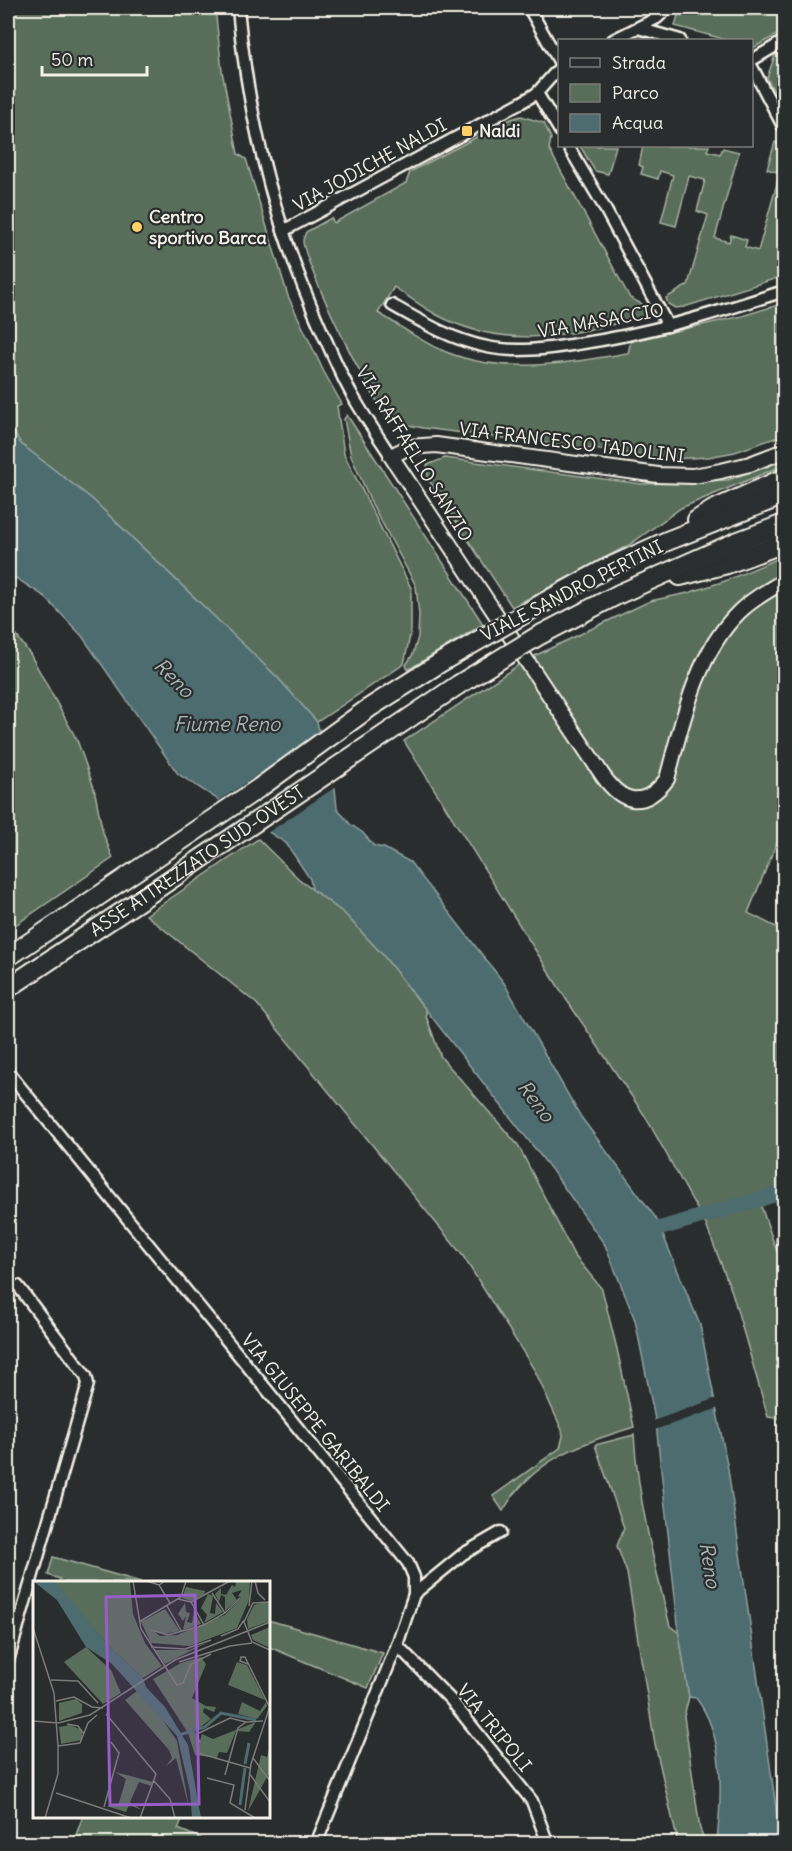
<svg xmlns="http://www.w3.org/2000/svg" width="792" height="1851" font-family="Delius,sans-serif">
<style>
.green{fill:#596e5a;stroke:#a6b0a1;stroke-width:1.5}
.water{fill:#4d6c6f;stroke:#90a19f;stroke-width:1.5}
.pier{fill:#2a2d2e}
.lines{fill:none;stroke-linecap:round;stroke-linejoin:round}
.canal{stroke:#4d6c6f;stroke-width:15}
.minor-casing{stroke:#f4f1e8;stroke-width:15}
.tertiary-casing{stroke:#f4f1e8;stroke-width:18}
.trunk-casing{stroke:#f4f1e8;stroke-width:22}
.minor{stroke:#2a2d2e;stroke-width:10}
.tertiary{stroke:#2a2d2e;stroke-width:14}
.trunk{stroke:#2a2d2e;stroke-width:18}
.trunk-bridge-casing{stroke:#f4f1e8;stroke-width:22;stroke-linecap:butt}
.trunk-bridge{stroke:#2a2d2e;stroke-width:18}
.poi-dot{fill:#ffd166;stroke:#2a2d2e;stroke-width:2}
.labels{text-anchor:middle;stroke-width:4.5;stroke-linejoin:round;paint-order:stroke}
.poi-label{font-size:18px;font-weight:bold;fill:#f4f1e8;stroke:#2a2d2e;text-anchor:start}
.street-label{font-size:18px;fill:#f4f1e8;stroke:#2a2d2e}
.water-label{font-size:20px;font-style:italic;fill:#a9b5b2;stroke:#2a2d2e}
.inset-river{fill:none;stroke:#4d6c6f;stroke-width:3}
.inset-road{fill:none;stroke:#7b7b78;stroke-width:1.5}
.view{fill:#995dc9;fill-opacity:0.15;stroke:#995dc9;stroke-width:3}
.inset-edge{fill:none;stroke:#f4f1e8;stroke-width:3}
</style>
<rect width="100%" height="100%" fill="#2a2d2e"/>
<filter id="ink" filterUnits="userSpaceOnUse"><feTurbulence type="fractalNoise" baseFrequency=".0167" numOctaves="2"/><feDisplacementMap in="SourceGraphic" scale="12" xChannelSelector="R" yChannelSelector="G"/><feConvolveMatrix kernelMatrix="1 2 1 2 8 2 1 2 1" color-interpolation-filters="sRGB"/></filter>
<g filter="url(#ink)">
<g class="green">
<path d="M8,8H215L222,71L238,154L246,159L288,296L324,372L342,404L337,406L344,454L411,588V631L404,664L317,722L278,678L92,499L21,444L8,423Z"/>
<path d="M680,8H784V31L753,48L752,40H727L675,26Z"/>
<path d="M784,50V110L767,78L775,55Z"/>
<path d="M521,116L544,123L551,138L549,149L630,298L642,304L646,314L645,317C574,334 506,352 437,315C422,307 409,297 394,287L378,313C398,324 417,339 437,348C497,377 566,363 628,353L631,341L742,316L784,303V435L735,452L708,457L673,459L423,428C412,426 398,424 388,416C371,401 304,263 303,241C303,238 305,235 306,232L331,218L334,223L406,183L410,172L511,119Z"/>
<path d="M775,142L784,146V276L684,307L675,308L668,304L666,298L688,285L708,215L697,211L705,180L689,176L676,226L661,222L673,175L660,171L658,179L641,174L643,167L639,165L643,146H709L707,151L720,154L723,148L739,152L715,238L729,242L731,235L747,240L745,247L758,251L780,173L767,169Z"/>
<path d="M580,146H616L608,174L595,171Z"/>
<path d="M347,415L483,624L408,670L406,665L413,654L418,637L419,615L416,586L372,504L351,456L344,419Z"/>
<path d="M445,458L642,484L728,480L784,459V465L681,508L629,545L512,607L428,479L427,465Z"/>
<path d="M784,556V825L748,913L784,931V1197L761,1206L784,1272V1419L768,1417L732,1292L706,1225L645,1116L566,999L404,741L526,660L591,629L650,601L688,593L725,581Z"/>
<path d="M8,624L30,654L77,740L94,788L103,833L113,858L8,930Z"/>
<path d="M258,839L301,881L345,914L383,955L426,1010V1016L441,1057L518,1145L574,1255L602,1289L617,1349L634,1427C580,1444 533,1459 503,1511L493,1496L560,1448L563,1436L562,1430L535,1371L463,1256L257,1004L146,915Z"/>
<path d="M634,1435C638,1500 654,1563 670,1626L679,1633L689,1697L684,1716L700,1829L706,1843H678L655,1744L627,1573L617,1546L624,1528L595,1445Z"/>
<path d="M53,1557L141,1582H59L60,1579L48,1575Z"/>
<path d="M268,1620L383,1653L368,1688L269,1647Z"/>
<path d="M83,1816L183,1817L178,1829L212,1843H73Z"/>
</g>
<path class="water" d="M8,423L21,444L92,499L278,678L317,722L335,788L337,808L350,824L363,833L374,846L384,848L410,862L504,983L581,1117L656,1218L700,1325L728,1469L781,1843H714L717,1840C722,1795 725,1735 696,1698L689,1697L679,1633L656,1424L635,1320L605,1245L551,1169L383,955L345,914L312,889L310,879L286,843L178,774L82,636L44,596L8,573Z"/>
<g class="pier">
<path d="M323,732L337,786L266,834L217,802Z"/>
<path d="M717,1398L719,1408L654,1430L653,1421Z"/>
</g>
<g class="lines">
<path class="canal" d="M641,1234L784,1192"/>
<g class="minor-casing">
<g id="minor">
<path d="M238,8C248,119 275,226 321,329C330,349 339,371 350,391C362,413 377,435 391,456"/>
<path d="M529,8L560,63"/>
<path d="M638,28L680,40"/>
<path d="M613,40L657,18L668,8"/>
<path d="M752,60L784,41"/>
<path d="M752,67L784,128"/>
<path d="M537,93L560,131"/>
<path d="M568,146L603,205L668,326"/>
<path d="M283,231L522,102L537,93L560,67"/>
<path d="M392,305C422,322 452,340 487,347C516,353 548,349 577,344C648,334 716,313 784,291"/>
<path d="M8,1072L408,1563L414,1577V1594L397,1645L316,1844"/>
<path d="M784,1234L783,1240L784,1248"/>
<path d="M414,1594L463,1554L501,1532"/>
<path d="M397,1645L451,1700L532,1801L548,1844"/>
<path d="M8,1661L88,1384L86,1376L18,1286"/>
</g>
</g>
<g class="tertiary-casing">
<path id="tertiary" d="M784,451L750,464L721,471L693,476L658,475L436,445L409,447L391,456L603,776C623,804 644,809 667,779C682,723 696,654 739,612C752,599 769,590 784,581"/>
</g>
<g class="trunk-casing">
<g id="trunk">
<path d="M697,520L713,510L784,478"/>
<path d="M605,569L667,541L784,495"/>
<path d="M680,576L727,564L784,543"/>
<path d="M619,594L736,542L784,524"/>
<path d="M8,957L259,788L369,708L443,661"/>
<path id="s1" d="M8,988L140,900L458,685"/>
</g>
</g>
<use href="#minor" class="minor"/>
<use href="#tertiary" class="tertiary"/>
<use href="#trunk" class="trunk"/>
<g class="trunk-bridge-casing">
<g id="trunk-bridge">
<path d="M443,661L543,603L605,569"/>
<path d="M458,685L538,636L619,594"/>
</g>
</g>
<use href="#trunk-bridge" class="trunk-bridge"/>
</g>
</g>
<g class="poi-dot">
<rect x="461" y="125" width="12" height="12" rx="3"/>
<circle cx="137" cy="227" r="6"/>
</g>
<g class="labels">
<g class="poi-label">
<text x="479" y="137">Naldi</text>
<text x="149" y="223">Centro<tspan x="149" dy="21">sportivo Barca</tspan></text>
</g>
<g class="street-label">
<text transform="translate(370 165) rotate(-29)" y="6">VIA JODICHE NALDI</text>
<text transform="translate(601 321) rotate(-10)" y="6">VIA MASACCIO</text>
<text transform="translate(572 443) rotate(7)" y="6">VIA FRANCESCO TADOLINI</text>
<text transform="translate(414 454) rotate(58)" y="6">VIA RAFFAELLO SANZIO</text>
<text transform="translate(572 591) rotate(-27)" y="6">VIALE SANDRO PERTINI</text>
<text dy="6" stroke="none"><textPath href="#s1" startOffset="228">ASSE ATTREZZATO SUD-OVEST</textPath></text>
<text transform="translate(315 1423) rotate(51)" y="6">VIA GIUSEPPE GARIBALDI</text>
<text transform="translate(494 1728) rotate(51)" y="6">VIA TRIPOLI</text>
</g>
<g class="water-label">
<text transform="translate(174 678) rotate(45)" y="7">Reno</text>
<text x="227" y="731">Fiume Reno</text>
<text transform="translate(536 1101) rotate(53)" y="7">Reno</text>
<text transform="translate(710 1565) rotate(81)" y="7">Reno</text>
</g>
</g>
<g transform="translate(33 1581)">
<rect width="237" height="237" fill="#2a2d2e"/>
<path d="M20,0H97L100,33L112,62L129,85L110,97L77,66ZM198,0H217L216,19L204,47L157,65L118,62L108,41L132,28L147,50L131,53L118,48L127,55L144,54L192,34L208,17L205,15L209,9L199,12L204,19L192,30V16L188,14L186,21L182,13L188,7V13L193,14L199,4L202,6L203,2ZM153,6L172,10L171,13L158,20L149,17ZM175,13L180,15L177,32L182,33L183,22L190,31L171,42L174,34L168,27ZM233,21L237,23V40L215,48L214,38L221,24ZM152,22L153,31L157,32L154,41L159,42L161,30L168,43L150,49L153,35L150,40L145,33ZM237,46V67L220,59L218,54ZM179,59L132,83L122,69H156ZM53,66L78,89L88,112L70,123L31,81ZM168,76L173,83L159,117L173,125L183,126L181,131L171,127L170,131L178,138L162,150L166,163L169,153L180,158L223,141L216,151L203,150L194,172L186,171L184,177L162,174L155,152L120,98L148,82ZM204,81L214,84L232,119L195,104ZM104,110L123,129L144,160L156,226L143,177L133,185L139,177L136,169L92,119ZM43,118L49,123V132L26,140V122ZM209,121L227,130L233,121L234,125L224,138L205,133ZM37,144L49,149V159L28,163L26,146ZM237,164V191L215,230L228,174L234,176ZM82,191L120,201L118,205L106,201L97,221L109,229L96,224L93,231L73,225H85L93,198Z" fill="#596e5a"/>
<path d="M0,0H20L27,6L77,66L110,97L113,106L132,126L155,164L168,237H159L157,210L144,155L79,83L53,66L24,19Z" fill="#4d6c6f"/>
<path class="inset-river" d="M146,154L172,146L188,132L223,139M212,183L216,162M207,224L212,187"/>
<path class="inset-road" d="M100,0L108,48L144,104L150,102L158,83L178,73M113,0L126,4L132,0M222,0L225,12L232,19M126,4L137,22M179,12L192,32M145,18L158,21L171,44M158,21L197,0M237,21L220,22L211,41L219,61L237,69M134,25L149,51M216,25L219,0M106,41L148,16L153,0M0,47L21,112L25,165M118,49L135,54L171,44L192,32L207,17M188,55L205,48L211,39M197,65L219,62M118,66L152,68L178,59M146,81L197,65M215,83L207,80L208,76H212L236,125M18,99L45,100L65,122M23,120L41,116L59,126L70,127M73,133L123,193L107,237M0,140L25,142L57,134L142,79L237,41M34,143L45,145L51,153M167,162L164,153L197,137L213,141M25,165L47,162L55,142L64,134M165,172L217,187M220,177L237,200M216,192L237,221M192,194L205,147L213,141L230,140M174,197L201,204L197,222L222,237M121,200L137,218L142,237M23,212L98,237M71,226L86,172L78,161M212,229L218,183L237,125M12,237L25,193V165"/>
<path class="view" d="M162,14L166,223L77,224L73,16Z"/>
<rect width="237" height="237" class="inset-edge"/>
</g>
<rect width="792" height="1851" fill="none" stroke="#2a2d2e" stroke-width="30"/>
<rect x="15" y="15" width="762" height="1821" fill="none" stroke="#f4f1e8" stroke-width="2" filter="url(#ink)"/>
<rect x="558" y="39" width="195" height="108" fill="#2a2d2e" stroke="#7b7b78" stroke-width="1.5"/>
<rect x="570" y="58" width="30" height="9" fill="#2a2d2e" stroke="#7b7b78" stroke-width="1.5"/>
<text x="612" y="69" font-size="18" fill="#f4f1e8">Strada</text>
<rect x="570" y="84" width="30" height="18" fill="#596e5a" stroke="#7b7b78" stroke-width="1.5"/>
<text x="612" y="99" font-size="18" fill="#f4f1e8">Parco</text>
<rect x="570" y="114" width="30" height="18" fill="#4d6c6f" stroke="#7b7b78" stroke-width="1.5"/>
<text x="612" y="129" font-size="18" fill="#f4f1e8">Acqua</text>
<path d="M42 66v9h105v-9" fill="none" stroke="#f4f1e8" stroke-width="3"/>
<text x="51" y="66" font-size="18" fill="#f4f1e8" stroke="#2a2d2e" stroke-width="4.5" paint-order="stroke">50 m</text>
</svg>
